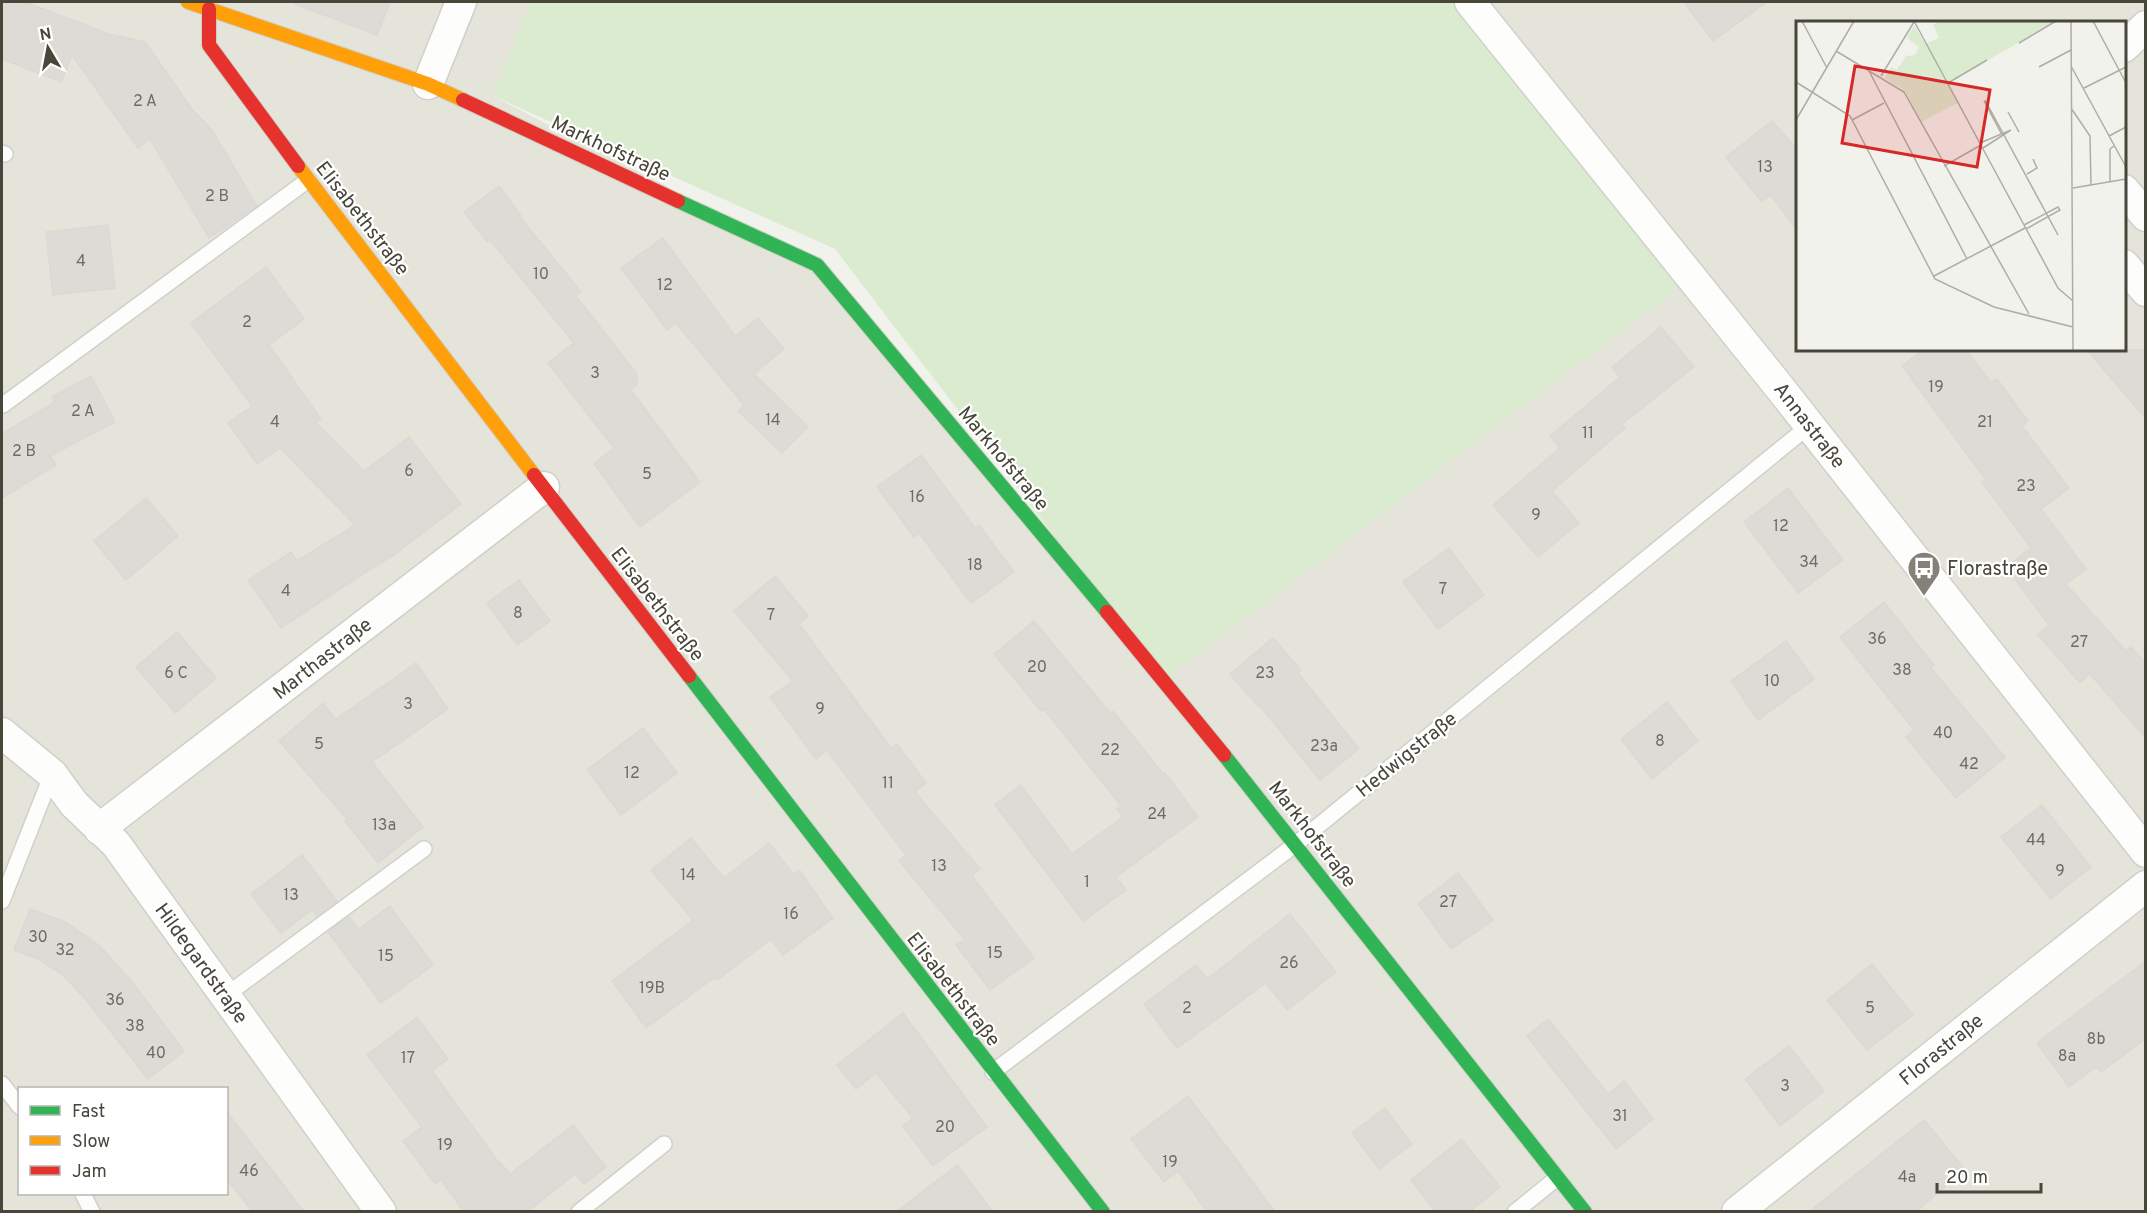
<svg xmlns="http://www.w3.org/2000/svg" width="2147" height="1213" font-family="Overpass,sans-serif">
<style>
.residential{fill:#e5e4db;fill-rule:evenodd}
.green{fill:#dbebcf}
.building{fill:#dcdbd6;stroke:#dad9d3;stroke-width:1.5}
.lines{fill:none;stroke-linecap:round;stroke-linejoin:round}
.lane-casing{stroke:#d0d0cb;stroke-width:18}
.street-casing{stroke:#d0d0cb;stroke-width:33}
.fast-casing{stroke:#d0cfc4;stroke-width:16}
.slow-casing{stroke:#d0cfc4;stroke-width:16}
.jam-casing{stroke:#d0cfc4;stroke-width:16}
.lane{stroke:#fdfdfc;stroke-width:15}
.street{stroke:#fdfdfc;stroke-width:30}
.fast{stroke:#30b455;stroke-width:14}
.slow{stroke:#ff9f0a;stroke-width:14}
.jam{stroke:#e5322d;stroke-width:14}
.labels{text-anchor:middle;stroke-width:4.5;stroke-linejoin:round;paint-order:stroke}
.number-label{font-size:16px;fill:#6e6b61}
.street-label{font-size:20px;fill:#484539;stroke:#fff}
.poi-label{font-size:20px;fill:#484539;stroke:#fff;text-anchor:start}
.inset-road{fill:none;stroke:#aeada5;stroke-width:1.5}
.view{fill:#d62828;fill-opacity:0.15;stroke:#d62828;stroke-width:3}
.inset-edge{fill:none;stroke:#484539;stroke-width:3}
</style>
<rect width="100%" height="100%" fill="#f2f2ed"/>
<path class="residential" d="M2,2H530L493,96L817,265L1164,680L1485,2H2145V1211L2,1212ZM1798,22H2124V350H1798ZM20,1088H226V1194H20Z"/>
<path class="green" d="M530,2H1485L1692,277L1164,680L835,249L493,96Z"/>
<g class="building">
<path d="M2,2H25L109,34L145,42L192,109L212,130L257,206L209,238L150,139L138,148L72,55L61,82L2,59Z"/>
<path d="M295,2H390L377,35L295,4Z"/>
<path d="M1684,2H1767L1713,41Z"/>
<path d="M1772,121L1797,149V230L1771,195L1761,201L1726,157Z"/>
<path d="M499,186L521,216L520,217L581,292L576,296L637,374V385L631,390L700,482L640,527L594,464L614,448L548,363L574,343L490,240L487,242L464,212Z"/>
<path d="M108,225L115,288L53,295L46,232Z"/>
<path d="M663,238L735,336L758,318L784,349L754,374L808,427L782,453L738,411L744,405L676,323L667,330L621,268Z"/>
<path d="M266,267L304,319L269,345L321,419L316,423L364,471L409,437L461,504L394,555L358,577L281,628L248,580L291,552L297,561L355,525L280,448L257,464L228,423L252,406L191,323Z"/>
<path d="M1661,327L1694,367L1622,424L1625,428L1552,491L1579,523L1538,557L1493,505L1560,448L1550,436L1620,377L1612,367Z"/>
<path d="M1923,350H1966L1991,382L1997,379L2028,421L2022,426L2069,488L2041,509L2086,569L2066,584L2126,651L2131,647L2145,663V737L2090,674L2080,683L2038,635L2049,625L2006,567L2031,548L1982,482L1986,480L1902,366Z"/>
<path d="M2087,350H2145V418Z"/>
<path d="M91,376L115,422L50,456L56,465L2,498V434L55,402L52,397Z"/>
<path d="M921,455L975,528L979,525L1014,572L971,603L919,533L914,537L877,487Z"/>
<path d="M1788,488L1843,560L1798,593L1744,522Z"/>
<path d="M146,498L178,536L126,580L94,541Z"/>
<path d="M1449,548L1484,595L1438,629L1403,582Z"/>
<path d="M775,576L808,616L799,624L892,749L897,744L926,783L915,792L980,869L972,876L1034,958L990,990L956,945L965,940L899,861L906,855L827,750L816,759L770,697L793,681L734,611Z"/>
<path d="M519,580L550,621L517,645L487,603Z"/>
<path d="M1884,602L1934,665L1931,668L2005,757L1956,798L1906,737L1914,730L1840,637Z"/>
<path d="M1034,621L1110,713L1113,711L1164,775L1165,773L1198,817L1116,877L1126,890L1083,921L995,805L1021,785L1072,854L1123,817L1117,809L1121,806L1044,709L1041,711L994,654Z"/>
<path d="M177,632L216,678L175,713L136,667Z"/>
<path d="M1273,638L1301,670L1298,673L1359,749L1320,780L1259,705L1258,706L1230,674Z"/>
<path d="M1786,641L1814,679L1758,720L1731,681Z"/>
<path d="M416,663L448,709L372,762L423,827L378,863L345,821L347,819L279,741L323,703L336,719Z"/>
<path d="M1667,702L1698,741L1652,779L1621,739Z"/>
<path d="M643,728L677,773L621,815L587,770Z"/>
<path d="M2042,805L2091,867L2051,899L2001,837Z"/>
<path d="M691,838L724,878L769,843L793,874L800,871L833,918L783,955L771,939L717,980L715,977L646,1028L612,981L693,920L651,870Z"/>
<path d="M302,855L337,901L317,916L312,910L281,933L251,894Z"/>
<path d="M1458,873L1493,920L1451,949L1418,904Z"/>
<path d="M390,906L433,965L381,1003L328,932L349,917L359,929Z"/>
<path d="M30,909L64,921L100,946L132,982L184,1051L148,1079L86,1000L64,976L40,960L14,950Z"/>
<path d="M1290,914L1336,972L1287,1010L1266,983L1177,1048L1144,1004L1196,965L1207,979Z"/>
<path d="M2145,962V1039L2101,1072L2096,1067L2069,1087L2037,1043Z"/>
<path d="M1872,964L1913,1015L1867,1050L1827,1000Z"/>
<path d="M903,1013L987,1127L933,1166L903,1126L913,1118L876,1073L856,1089L837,1065Z"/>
<path d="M417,1017L448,1059L432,1071L499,1163L500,1162L510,1174L573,1125L606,1167L584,1184L575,1174L527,1212H464L441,1180L435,1184L403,1141L422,1127L367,1055Z"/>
<path d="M1548,1019L1608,1094L1624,1081L1653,1119L1616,1149L1527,1036Z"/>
<path d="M1789,1046L1824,1091L1780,1126L1745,1079Z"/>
<path d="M1188,1096L1236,1159L1275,1212H1207L1178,1171L1164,1182L1131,1139Z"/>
<path d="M1385,1108L1412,1144L1379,1169L1352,1133Z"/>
<path d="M226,1111L275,1174L304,1212H253L226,1178Z"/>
<path d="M1924,1120L1965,1170L1915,1212H1809Z"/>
<path d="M1461,1139L1500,1187L1469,1212H1436L1411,1180Z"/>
<path d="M957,1165L993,1212H896Z"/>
</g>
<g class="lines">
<g class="lane-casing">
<g id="lane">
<path d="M2,153L5,154"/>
<path d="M3,405L308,180"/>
<path d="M2,901L52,774"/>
<path d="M225,996L424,849"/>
<path d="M993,1072L1296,844L1810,425"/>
<path d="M2,1084L20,1107"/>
<path d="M83,1194L92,1212"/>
<path d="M579,1212L664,1144"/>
<path d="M1515,1212L1557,1178"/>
</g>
</g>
<g class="street-casing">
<g id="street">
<path d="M1470,2L1776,383L2146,852"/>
<path d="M2124,47L2146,26"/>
<path d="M428,84L461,2"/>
<path d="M2124,190L2146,216"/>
<path d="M2124,265L2146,291"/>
<path d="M2,733L52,774L74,804L116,844L381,1212"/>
<path d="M99,829L544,487"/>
<path d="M1737,1212L2146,886"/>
</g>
</g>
<g class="fast-casing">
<g id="fast">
<path d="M678,201L817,265L1107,612"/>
<path d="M689,676L1103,1212"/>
<path d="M1224,755L1585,1212"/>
</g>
</g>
<g class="slow-casing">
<g id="slow">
<path d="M188,2L428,84L463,100"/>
<path d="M298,166L534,475"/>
</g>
</g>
<g class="jam-casing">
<g id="jam">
<path d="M209,9V45L298,166"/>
<path d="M463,100L678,201"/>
<path d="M534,475L689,676"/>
<path d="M1107,612L1224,755"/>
</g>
</g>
<use href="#lane" class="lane"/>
<use href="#street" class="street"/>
<use href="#fast" class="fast"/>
<use href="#slow" class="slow"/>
<use href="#jam" class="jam"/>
</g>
<defs>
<g id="bus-pin" transform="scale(1.725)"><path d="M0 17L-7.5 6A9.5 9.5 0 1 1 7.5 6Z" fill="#848278" stroke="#fff"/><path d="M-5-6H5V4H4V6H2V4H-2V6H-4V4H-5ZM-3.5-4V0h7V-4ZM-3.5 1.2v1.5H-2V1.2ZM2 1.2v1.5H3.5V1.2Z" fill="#fff"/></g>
</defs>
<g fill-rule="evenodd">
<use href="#bus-pin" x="1924" y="568"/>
</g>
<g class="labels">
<g class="number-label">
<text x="145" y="106">2 A</text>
<text x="1765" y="172">13</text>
<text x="217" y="201">2 B</text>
<text x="81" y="266">4</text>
<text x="541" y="279">10</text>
<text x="665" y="290">12</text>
<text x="247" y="327">2</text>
<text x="595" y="378">3</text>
<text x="1936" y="392">19</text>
<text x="83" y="416">2 A</text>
<text x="773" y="425">14</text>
<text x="275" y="427">4</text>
<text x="1985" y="427">21</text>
<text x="1588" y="438">11</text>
<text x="24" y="456">2 B</text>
<text x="409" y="476">6</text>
<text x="647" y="479">5</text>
<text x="2026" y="491">23</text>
<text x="917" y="502">16</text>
<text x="1536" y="520">9</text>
<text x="1781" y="531">12</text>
<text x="1809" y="567">34</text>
<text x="975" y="570">18</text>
<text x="1443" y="594">7</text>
<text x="286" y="596">4</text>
<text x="518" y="618">8</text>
<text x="771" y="620">7</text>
<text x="1877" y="644">36</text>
<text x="2079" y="647">27</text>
<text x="1037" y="672">20</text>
<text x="1902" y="675">38</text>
<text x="176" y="678">6 C</text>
<text x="1265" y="678">23</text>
<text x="1772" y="686">10</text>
<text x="408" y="709">3</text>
<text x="820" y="714">9</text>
<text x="1943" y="738">40</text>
<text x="1660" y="746">8</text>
<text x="319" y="749">5</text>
<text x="1324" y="751">23a</text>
<text x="1110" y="755">22</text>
<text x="1969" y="769">42</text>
<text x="632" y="778">12</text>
<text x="888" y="788">11</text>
<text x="1157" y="819">24</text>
<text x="384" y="830">13a</text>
<text x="2036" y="845">44</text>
<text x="939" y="871">13</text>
<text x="2060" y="876">9</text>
<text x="688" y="880">14</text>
<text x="1087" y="887">1</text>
<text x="291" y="900">13</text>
<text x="1448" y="907">27</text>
<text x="791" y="919">16</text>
<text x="38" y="942">30</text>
<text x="65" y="955">32</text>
<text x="995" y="958">15</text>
<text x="386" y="961">15</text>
<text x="1289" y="968">26</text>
<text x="652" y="993">19B</text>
<text x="115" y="1005">36</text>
<text x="1187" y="1013">2</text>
<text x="1870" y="1013">5</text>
<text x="135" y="1031">38</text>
<text x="2096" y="1044">8b</text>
<text x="156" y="1058">40</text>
<text x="2067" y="1061">8a</text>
<text x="408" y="1063">17</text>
<text x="1785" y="1091">3</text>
<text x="1620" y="1121">31</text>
<text x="945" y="1132">20</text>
<text x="445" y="1150">19</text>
<text x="1170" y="1167">19</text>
<text x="249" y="1176">46</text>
<text x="1907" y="1182">4a</text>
</g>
<g class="street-label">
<text transform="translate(611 148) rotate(25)" y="7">Markhofstraße</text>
<text transform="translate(363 218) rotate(52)" y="7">Elisabethstraße</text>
<text transform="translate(1810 425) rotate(52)" y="7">Annastraße</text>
<text transform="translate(1004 458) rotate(50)" y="7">Markhofstraße</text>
<text transform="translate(658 604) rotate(52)" y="7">Elisabethstraße</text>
<text transform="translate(322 658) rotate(-38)" y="7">Marthastraße</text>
<text transform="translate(1406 754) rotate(-39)" y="7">Hedwigstraße</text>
<text transform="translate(1313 834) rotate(52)" y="7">Markhofstraße</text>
<text transform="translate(202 963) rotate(54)" y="7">Hildegardstraße</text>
<text transform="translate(954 989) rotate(52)" y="7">Elisabethstraße</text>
<text transform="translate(1941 1049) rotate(-39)" y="7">Florastraße</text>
</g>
<g class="poi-label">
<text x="1947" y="575">Florastraße</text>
</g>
</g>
<g transform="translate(1796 21)">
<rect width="330" height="330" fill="#f2f2ed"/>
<path d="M144,0H260L152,62L162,82L125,101L109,70L89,57L95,46L101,49L110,35L119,34L123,26L111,17L118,4L129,23L143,17L137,4Z" fill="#dbebcf"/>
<path class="inset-road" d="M6,0L31,47M118,0L262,267L277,280M275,0L277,330M297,0L330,62M223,22L260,0M40,30L108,71L233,293M275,45L330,146M243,46L275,29M72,48L171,238M85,55L118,1M0,61L54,95L139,258L198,286L277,306M152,62L191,39M288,67L330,46M189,79L262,214M188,80L205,112M275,87L294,115L295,164M212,91L223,111M0,99L58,0M56,99L88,82M313,115L330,106M184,122L215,109L187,127M148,145L185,124M231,153L241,147L237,138M314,161V128L318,125M277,167L330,158M228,204L262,186L264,189L230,208M138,255L229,207"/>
<path class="view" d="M59,45L194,69L181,146L46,122Z"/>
<rect width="330" height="330" class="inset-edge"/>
</g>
<rect width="2147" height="1213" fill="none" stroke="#484539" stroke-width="6"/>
<rect x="18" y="1087" width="210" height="108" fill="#ffffff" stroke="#b6b5b0" stroke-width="1.5"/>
<rect x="30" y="1106" width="30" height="9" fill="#30b455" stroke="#b6b5b0" stroke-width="1.5"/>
<text x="72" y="1117" font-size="18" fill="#484539">Fast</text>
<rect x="30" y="1136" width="30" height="9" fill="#ff9f0a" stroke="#b6b5b0" stroke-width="1.5"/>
<text x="72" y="1147" font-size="18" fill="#484539">Slow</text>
<rect x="30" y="1166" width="30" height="9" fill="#e5322d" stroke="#b6b5b0" stroke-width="1.5"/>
<text x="72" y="1177" font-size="18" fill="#484539">Jam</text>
<g transform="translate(48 48) rotate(350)" stroke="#ffffff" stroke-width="4.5" paint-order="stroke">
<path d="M0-4.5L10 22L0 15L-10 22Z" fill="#484539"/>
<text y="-9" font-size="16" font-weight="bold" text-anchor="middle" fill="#484539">N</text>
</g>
<path d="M1937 1183v9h104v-9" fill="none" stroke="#484539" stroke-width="3"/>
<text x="1946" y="1183" font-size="18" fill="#484539" stroke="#ffffff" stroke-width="4.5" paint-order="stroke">20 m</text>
</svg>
